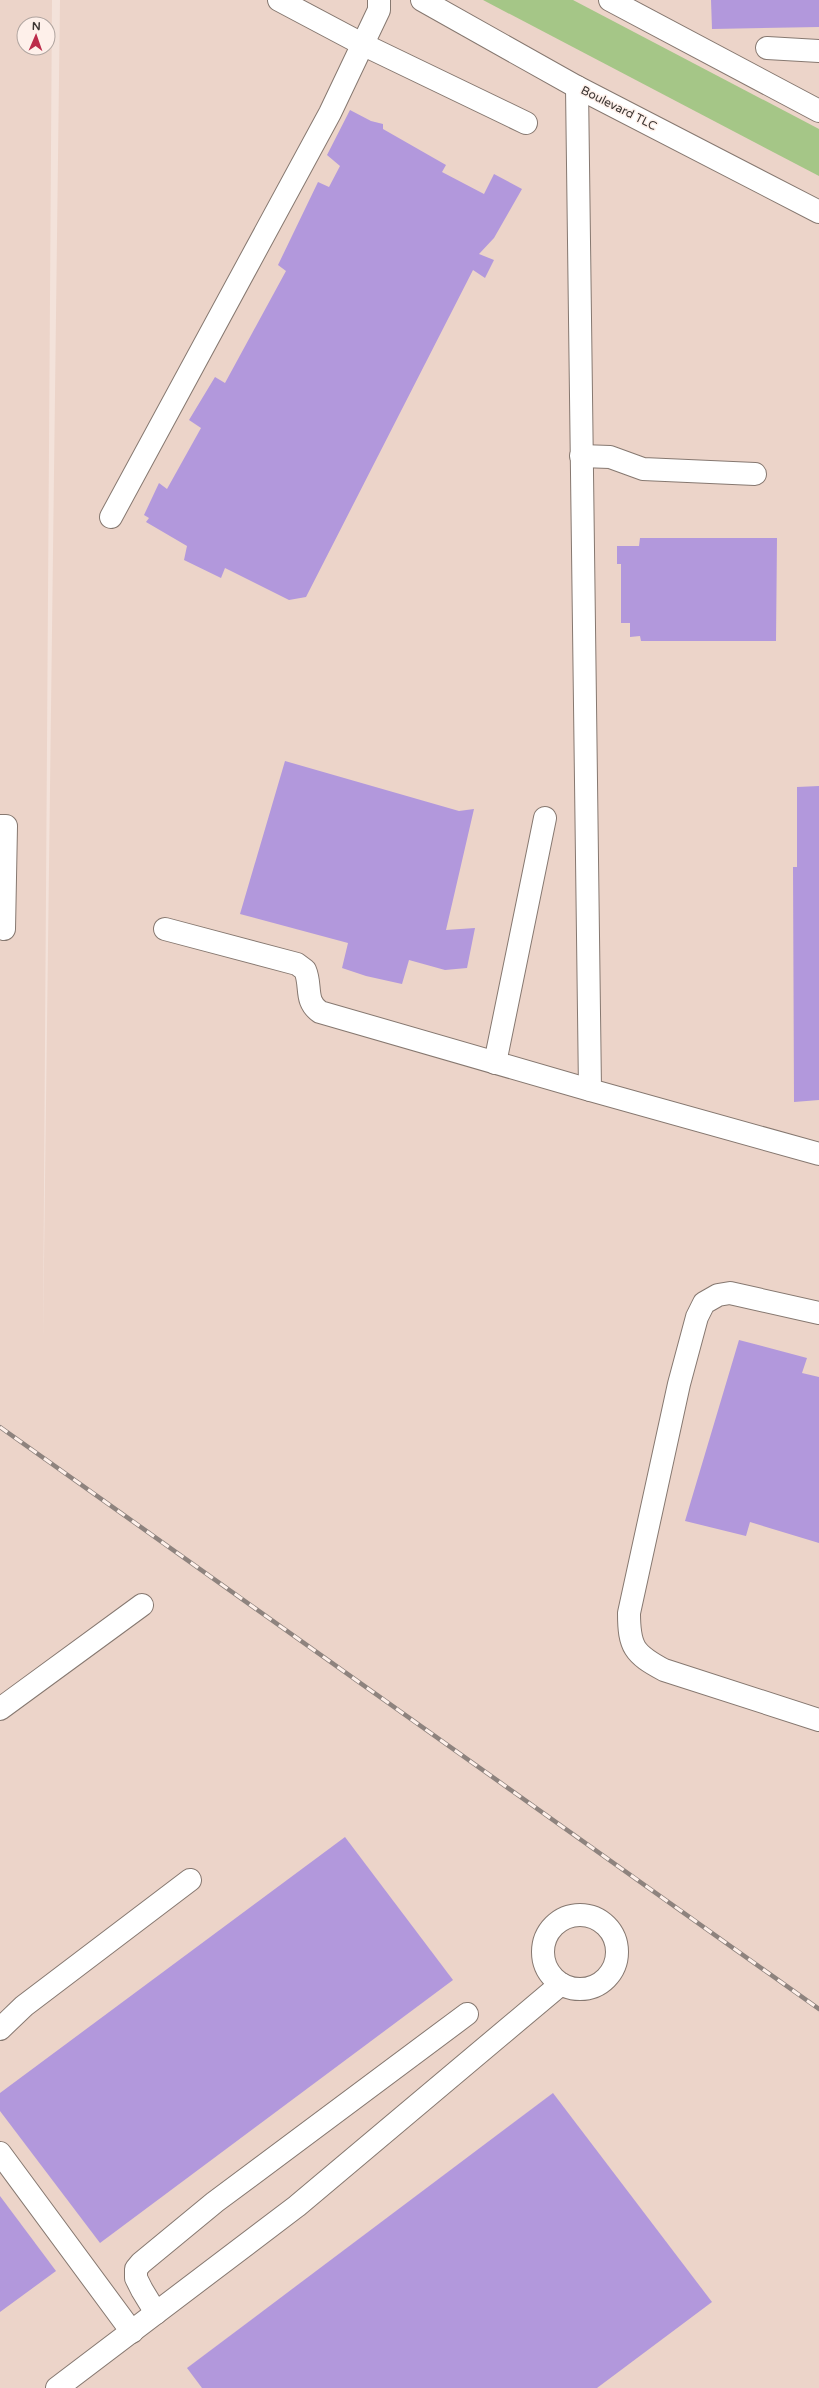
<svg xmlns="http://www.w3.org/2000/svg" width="819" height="2388" font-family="'Varela Round',sans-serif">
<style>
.built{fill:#ecd4c9;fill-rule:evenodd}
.green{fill:#a5c687}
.building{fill:#b298dc}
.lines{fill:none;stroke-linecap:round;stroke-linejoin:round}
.minor-casing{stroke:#867870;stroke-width:24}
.minor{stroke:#fff;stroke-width:22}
.rail-casing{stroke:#8e837e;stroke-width:4.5}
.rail{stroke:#fef0ea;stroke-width:3;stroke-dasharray:9;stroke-linecap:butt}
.labels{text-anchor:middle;stroke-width:3;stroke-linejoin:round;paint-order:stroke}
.street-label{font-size:12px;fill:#3c3532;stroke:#fef0ea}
</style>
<rect width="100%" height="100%" fill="#f3e2da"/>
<path class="built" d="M0,0H52L43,1340L60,0H819V2388H0ZM24,24H48V48H24Z"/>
<path class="green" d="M483,0H573L819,129V176Z"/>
<g class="building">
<path d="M711,0H819V27L712,29Z"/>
<path d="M350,110L371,121L383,124V129L446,165L442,172L484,194L494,174L522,189L494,238L479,254L494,260L485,278L473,270L306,597L289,600L225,568L221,578L184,560L187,546L146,522L149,518L144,515L159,483L167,489L201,428L189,420L215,377L225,383L286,271L278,265L318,182L329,187L340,166L327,155Z"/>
<path d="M640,538H777L776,641H641L640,636L630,637V623H621V564H617V546H639Z"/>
<path d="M285,761L459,811L474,809L446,930L475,928L467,968L445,970L409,960L402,984L366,976L342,968L348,943L240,914Z"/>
<path d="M819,786V1100L794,1102L793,867H797V787Z"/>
<path d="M739,1340L807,1358L802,1373L819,1377V1543L750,1522L746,1536L685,1521Z"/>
<path d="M345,1837L453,1980L100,2243L0,2111V2093Z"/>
<path d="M553,2093L712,2302L597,2388H202L187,2368Z"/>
<path d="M0,2196L56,2271L0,2312Z"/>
</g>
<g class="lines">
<g class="minor-casing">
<g id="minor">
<path d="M279,0L362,44L526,123"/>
<path d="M422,0L577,87L819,212"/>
<path d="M610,0L819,111"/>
<path d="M767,48L819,51"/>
<path d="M577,87L590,1090L819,1154"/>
<path d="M581,456L610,457L643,469L755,474"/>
<path d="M111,517L330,113L379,10V0"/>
<path d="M0,826H6L4,929L0,928"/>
<path d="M165,929L297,964L305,970C312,986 304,1001 320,1012L590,1090"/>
<path d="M495,1063L545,818"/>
<path d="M819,1313L730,1293L718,1295L704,1303L697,1317L679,1384L629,1613C629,1647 634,1654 664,1670L819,1720"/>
<path d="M0,1709L142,1605"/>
<circle cx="580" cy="1952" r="37"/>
<path d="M0,2029L24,2006L190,1880"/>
<path d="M0,2153L132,2332"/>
<path d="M156,2313L142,2290L136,2278V2269L141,2263L215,2202L467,2014"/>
<path d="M57,2388L297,2206L561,1984"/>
</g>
</g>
<use href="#minor" class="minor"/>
<g class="rail-casing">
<path id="rail" d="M0,1427L819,2009"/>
</g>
<use href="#rail" class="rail"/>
</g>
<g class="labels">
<g class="street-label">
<text transform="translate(619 108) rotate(27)" y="4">Boulevard TLC</text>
</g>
</g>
<g transform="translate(36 36) rotate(2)"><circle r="19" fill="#fef0ea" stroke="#b0a5a0"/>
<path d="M0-3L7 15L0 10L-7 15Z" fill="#bc2b4a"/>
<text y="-6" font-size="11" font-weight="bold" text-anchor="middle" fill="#3c3532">N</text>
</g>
</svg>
